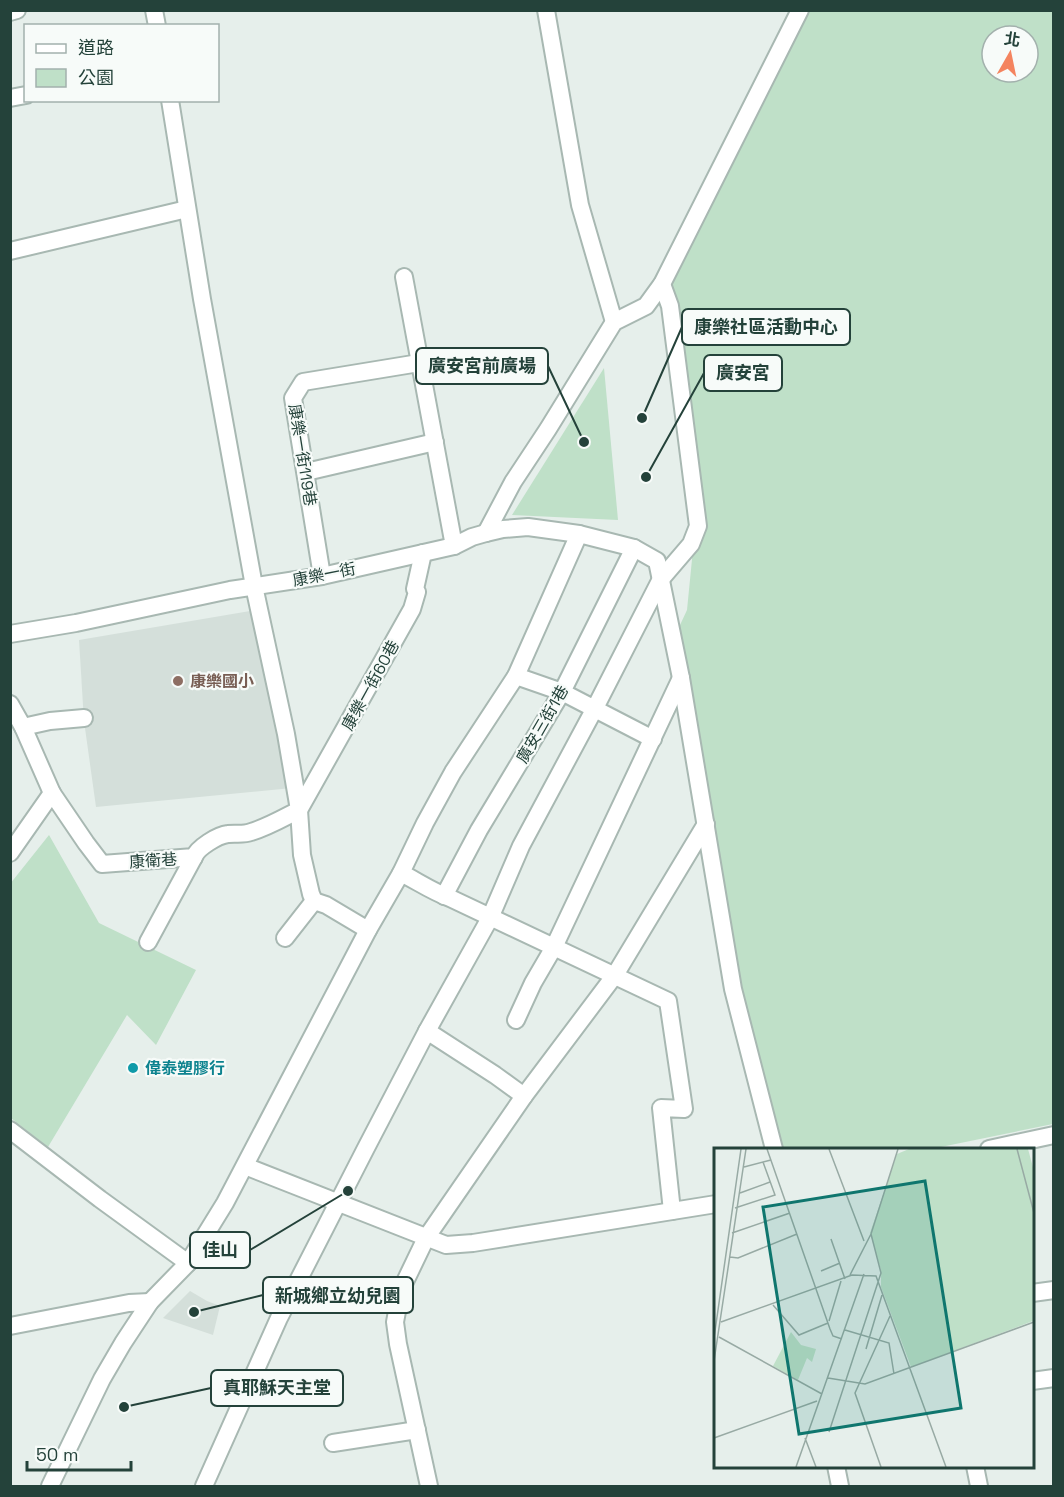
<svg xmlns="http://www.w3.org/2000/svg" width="1064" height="1497" font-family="'Space Grotesk','Noto Sans TC',sans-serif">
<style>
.built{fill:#d4dfda}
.green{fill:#bfe0c8;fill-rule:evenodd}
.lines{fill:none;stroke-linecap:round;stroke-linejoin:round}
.minor-casing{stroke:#a8b8b2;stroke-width:20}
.minor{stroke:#fff;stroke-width:16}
.education-dot{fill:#8d6e63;stroke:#f7fbf9;stroke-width:2}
.culture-dot{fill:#0f9aa8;stroke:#f7fbf9;stroke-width:2}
.labels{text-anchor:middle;stroke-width:4.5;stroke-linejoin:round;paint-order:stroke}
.street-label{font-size:16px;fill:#24423a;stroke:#f7fbf9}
.education-label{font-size:16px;font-weight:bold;fill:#785e54;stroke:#f7fbf9;text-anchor:start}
.culture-label{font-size:16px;font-weight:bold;fill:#0d838f;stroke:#f7fbf9;text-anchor:start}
.inset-road{fill:none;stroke:#98aaa4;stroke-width:1.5}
.view{fill:#0f766e;fill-opacity:0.15;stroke:#0f766e;stroke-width:3}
.inset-edge{fill:none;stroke:#24423a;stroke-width:3}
.leader{fill:none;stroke:#24423a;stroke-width:2}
.callout-dot{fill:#24423a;stroke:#f7fbf9;stroke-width:2}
.callout{fill:#f7fbf9;stroke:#24423a;stroke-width:2}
.callout-label{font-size:18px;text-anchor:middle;font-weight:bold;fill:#24423a}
</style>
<rect width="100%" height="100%" fill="#e6efeb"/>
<g class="built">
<path d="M262,609L292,788L96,807L84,721L79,640Z"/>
<path d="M190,1291L207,1301L220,1306L213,1335L163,1318Z"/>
</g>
<g class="green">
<path d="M793,11H1053V1124L931,1149H766L674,638L687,610L695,529L661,289ZM992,36H1028V72H992Z"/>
<path d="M604,368L618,520L512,515Z"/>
<path d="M49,835L99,923L196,970L156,1045L127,1015L48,1147L11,1118L10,884Z"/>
</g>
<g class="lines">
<g class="minor-casing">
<g id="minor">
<path d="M154,10L157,26"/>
<path d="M546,10L580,205L614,322"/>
<path d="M10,12L17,10"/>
<path d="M10,98L26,95"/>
<path d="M170,100L202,299L254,586L286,734L299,810L302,855L311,894L314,901L326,905L368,930"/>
<path d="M10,251L187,209"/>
<path d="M404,277L454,546"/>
<path d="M306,472L435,442"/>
<path d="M486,533L513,482L548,429L614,322L646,306L662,284L800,10"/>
<path d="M322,576L293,398L303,382L419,363"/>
<path d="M10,634L76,623L230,590L322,576L454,546L472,537L486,533L503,529L528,527L579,534L634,548L657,561L681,678L733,989L774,1149"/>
<path d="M516,676L562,692L653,739"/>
<path d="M10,704L23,727L52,793L86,843L102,864L194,857C197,848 218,835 228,834C236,833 243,835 251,832C268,827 283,818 299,810"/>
<path d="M23,727L50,721L84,718"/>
<path d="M299,810L412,609L417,592L415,589L423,553"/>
<path d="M10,853L52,793"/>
<path d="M401,873C417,881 433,892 450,898L668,1001L684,1109L661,1108L672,1211"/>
<path d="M444,896L479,830L562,692L634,548"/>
<path d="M285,938L314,901"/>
<path d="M148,942L194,857"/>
<path d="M516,1020L533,983L554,947L681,678"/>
<path d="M427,1031L495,1075L524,1096"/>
<path d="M10,1130L100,1199L188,1263"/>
<path d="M989,1149L1054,1135"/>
<path d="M245,1166L446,1245L473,1243L716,1204"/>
<path d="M1032,1293L1054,1290"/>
<path d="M10,1326L129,1303L150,1302"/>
<path d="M1032,1381L1054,1378"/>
<path d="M333,1443L417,1430"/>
<path d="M836,1466L840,1486"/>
<path d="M975,1466L979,1486"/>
<path d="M50,1486L102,1379L123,1343L150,1302L188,1263L225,1203L368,930L401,873L425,823L453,772L516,676L579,534"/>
<path d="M204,1486L279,1318L366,1148L427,1031L490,918L521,846L595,708L661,579L691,544L698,526L670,306L662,284"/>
<path d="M429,1486L398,1344L395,1322L401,1290L426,1238L524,1096L615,975L706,824"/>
</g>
</g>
<use href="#minor" class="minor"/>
</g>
<circle class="education-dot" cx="178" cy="681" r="6"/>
<circle class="culture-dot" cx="133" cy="1068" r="6"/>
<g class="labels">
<g class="street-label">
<text transform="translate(303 455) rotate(81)" y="6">康樂一街119巷</text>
<text transform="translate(324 574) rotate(-11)" y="6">康樂一街</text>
<text transform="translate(370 685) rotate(-61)" y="6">康樂一街60巷</text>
<text transform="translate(542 724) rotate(-60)" y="6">廣安三街1巷</text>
<text transform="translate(153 860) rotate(-4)" y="6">康衛巷</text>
</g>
<g class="education-label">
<text x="190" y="687">康樂國小</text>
</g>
<g class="culture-label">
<text x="145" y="1074">偉泰塑膠行</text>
</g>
</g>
<g transform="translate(714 1148)">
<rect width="320" height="320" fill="#e6efeb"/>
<path d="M195,1H314L320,23L319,173L197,219L167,139V122L156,85L183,6ZM77,184L87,197L102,201L98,214L93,210L84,232L59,218Z" fill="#bfe0c8"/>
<path class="inset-road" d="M53,1L116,181L119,188L128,191M115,1L150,93M303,1L320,65M30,19L57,12M26,45L56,34M21,60L61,47L49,14M18,85L76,65M117,91L131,131M16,109L24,110L83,86M107,123L126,115M136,127L157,86L184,1M59,157L85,187L114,175M115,173L127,133M7,174L138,127L162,128L232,319M131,182L175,195L180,226M5,189L108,246M0,190L27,1M152,201L168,147M0,213L32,1M114,230L151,236L320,174M115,284L167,125L157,86M0,290L103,253M91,290L102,319M82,319L150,126M167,319L141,245L176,168"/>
<path class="view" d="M211,33L247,260L85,286L49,59Z"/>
<rect width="320" height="320" class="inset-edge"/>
</g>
<path class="leader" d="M642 418L682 327M584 442L548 366M646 477L704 373M348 1191L250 1250M194 1312L263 1295M124 1407L211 1388"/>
<g class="callout-dot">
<circle cx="642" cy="418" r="6"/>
<circle cx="584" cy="442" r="6"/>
<circle cx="646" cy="477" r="6"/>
<circle cx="348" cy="1191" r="6"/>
<circle cx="194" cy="1312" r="6"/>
<circle cx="124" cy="1407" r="6"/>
</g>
<g class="callout">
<rect x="682" y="309" width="168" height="36" rx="6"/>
<rect x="416" y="348" width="132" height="36" rx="6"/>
<rect x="704" y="355" width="78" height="36" rx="6"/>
<rect x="190" y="1232" width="60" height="36" rx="6"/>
<rect x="263" y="1277" width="150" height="36" rx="6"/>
<rect x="211" y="1370" width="132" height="36" rx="6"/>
</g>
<g class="callout-label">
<text x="766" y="333">康樂社區活動中心</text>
<text x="482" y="372">廣安宮前廣場</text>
<text x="743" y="379">廣安宮</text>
<text x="220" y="1256">佳山</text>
<text x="338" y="1302">新城鄉立幼兒園</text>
<text x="277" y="1394">真耶穌天主堂</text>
</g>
<rect width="1064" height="1497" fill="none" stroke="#24423a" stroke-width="24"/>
<rect x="24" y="24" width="195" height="78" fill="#f7fbf9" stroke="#a3b1ad" stroke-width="1.5"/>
<rect x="36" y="44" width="30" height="9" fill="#ffffff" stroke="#a3b1ad" stroke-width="1.5"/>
<text x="78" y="54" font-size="18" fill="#24423a">道路</text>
<rect x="36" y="69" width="30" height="18" fill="#bfe0c8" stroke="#a3b1ad" stroke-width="1.5"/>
<text x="78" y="84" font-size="18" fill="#24423a">公園</text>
<g transform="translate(1010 54) rotate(9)"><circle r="28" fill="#f7fbf9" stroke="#a3b1ad" stroke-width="1.5"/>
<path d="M0-4.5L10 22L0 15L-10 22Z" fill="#f4845f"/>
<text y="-9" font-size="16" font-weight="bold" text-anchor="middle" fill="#24423a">北</text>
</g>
<path d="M27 1461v9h104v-9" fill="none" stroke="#24423a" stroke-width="3"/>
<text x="36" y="1461" font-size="18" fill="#24423a" stroke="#f7fbf9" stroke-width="4.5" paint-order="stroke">50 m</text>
</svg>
